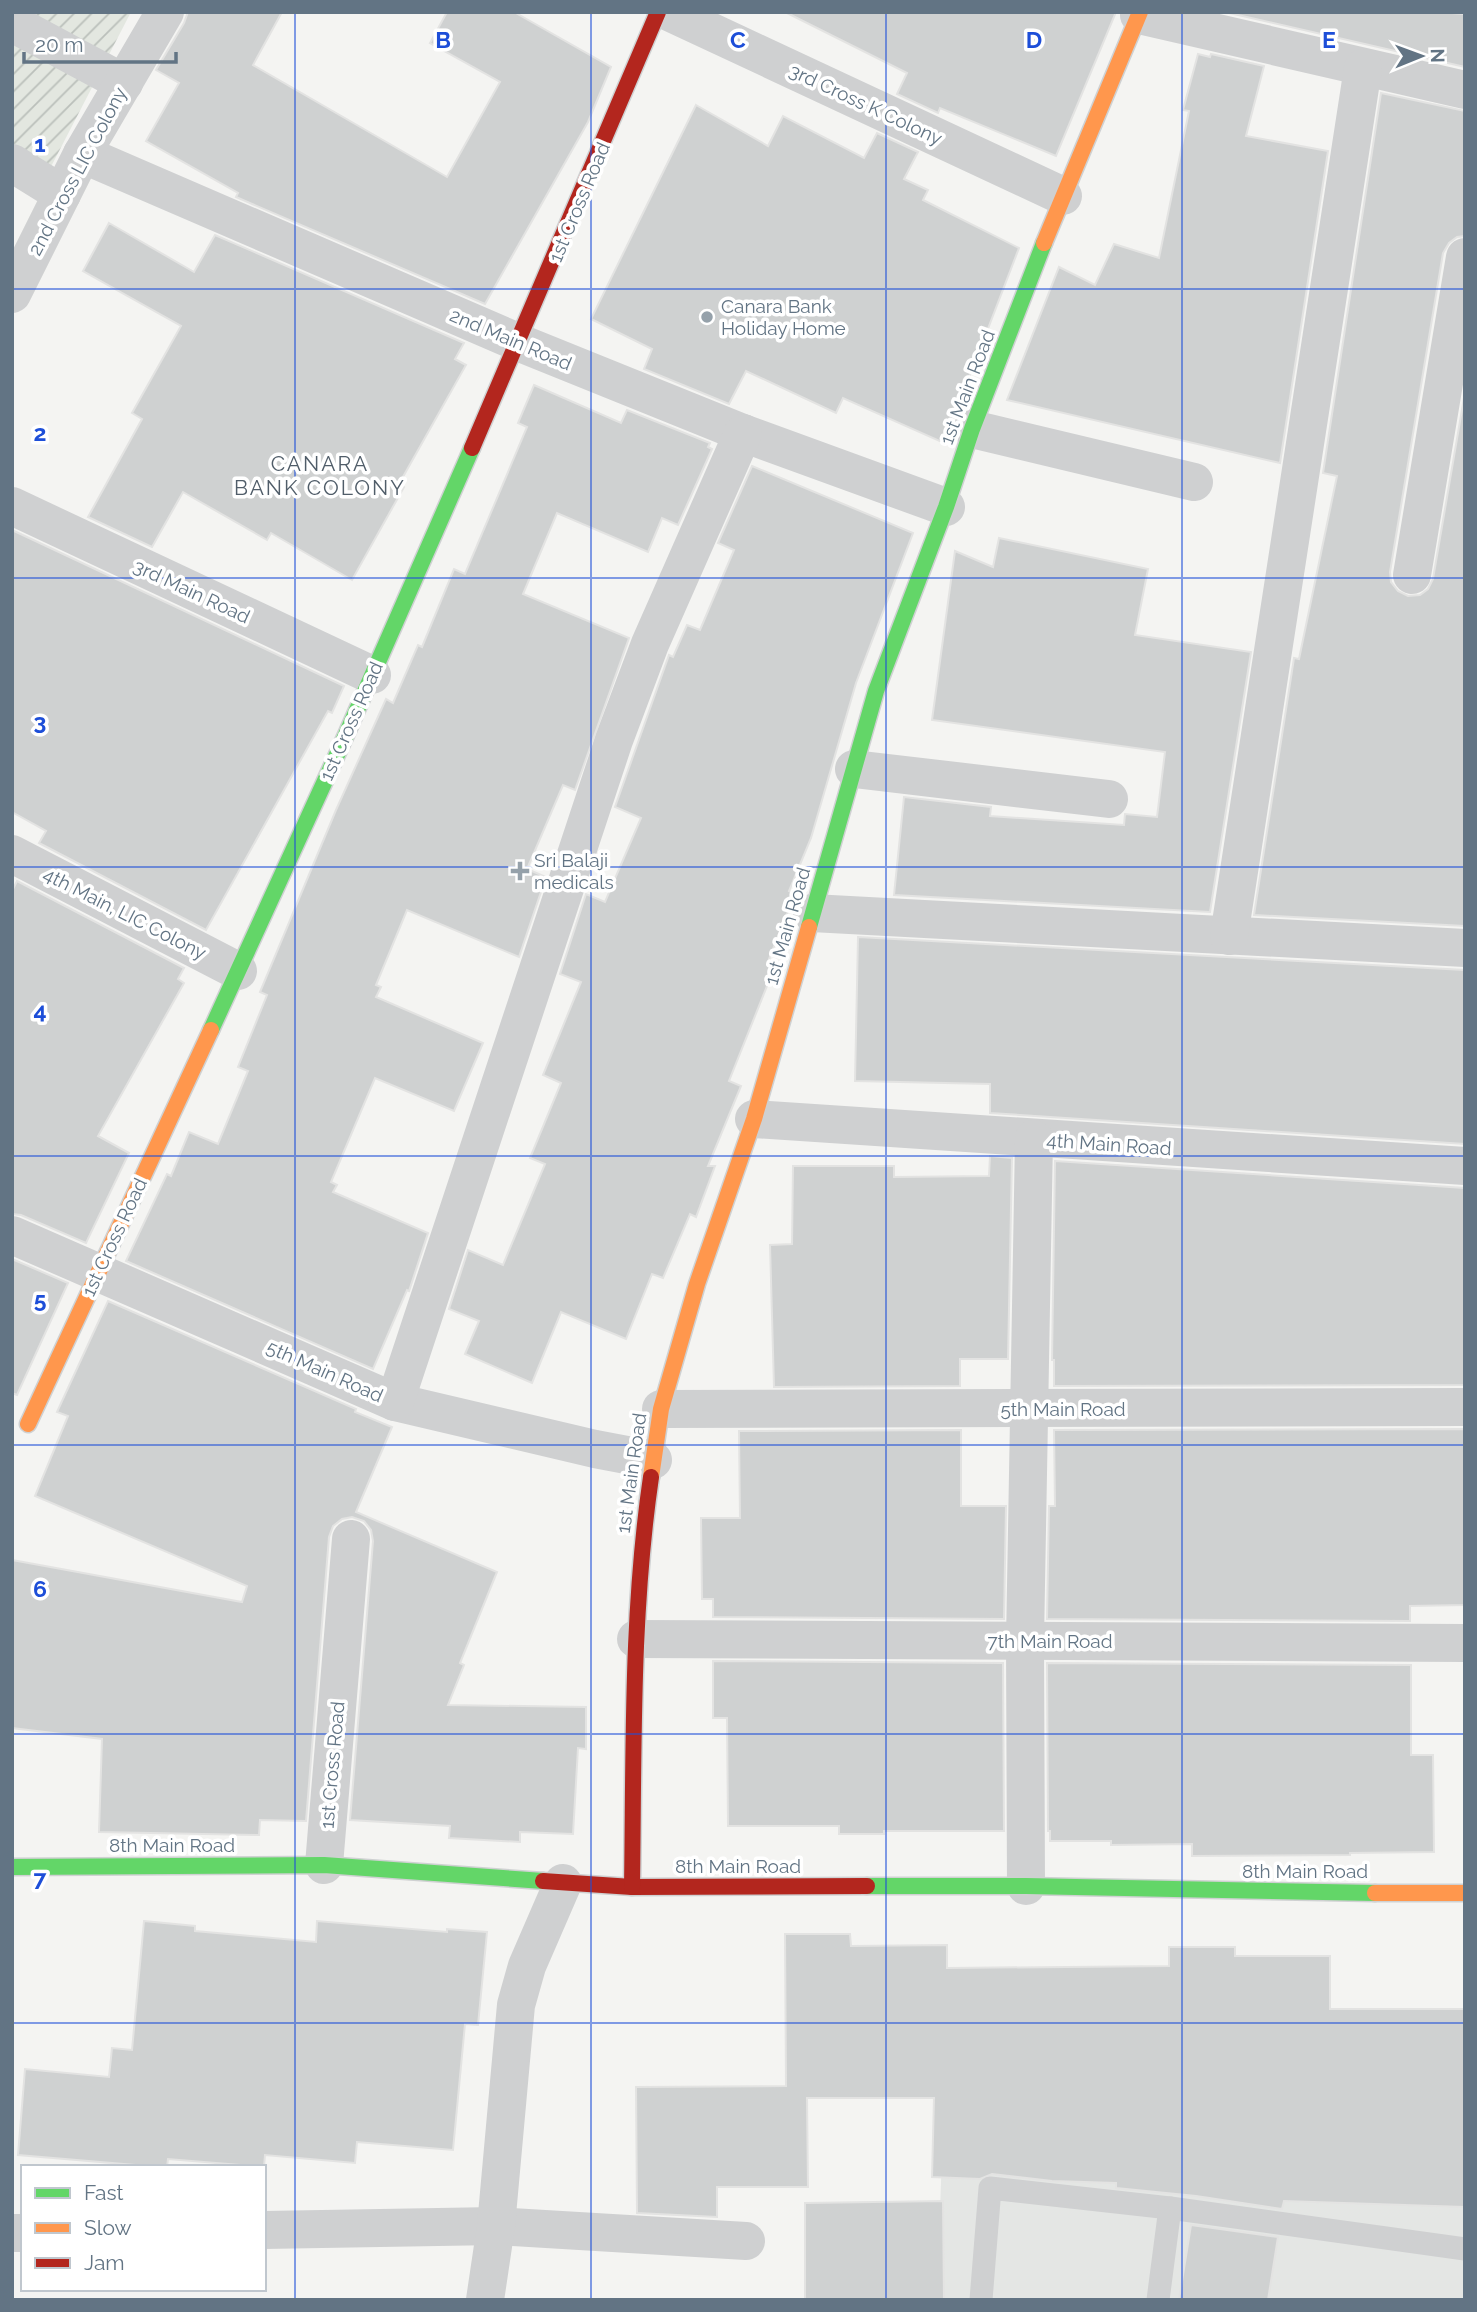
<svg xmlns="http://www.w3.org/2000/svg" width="1477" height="2312" font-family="Raleway,sans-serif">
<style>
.built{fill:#e4e6e4}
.garden{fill:url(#garden-furrows)}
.building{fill:#cfd1d1;stroke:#e3e3e2;stroke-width:2}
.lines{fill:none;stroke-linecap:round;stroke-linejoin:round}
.fast-casing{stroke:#cfd1d2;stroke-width:19}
.slow-casing{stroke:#cfd1d2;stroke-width:19}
.jam-casing{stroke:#cfd1d2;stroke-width:19}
.lane{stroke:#cfd0d1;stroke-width:23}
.street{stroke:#cfd0d1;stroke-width:38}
.fast{stroke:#63d668;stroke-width:16}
.slow{stroke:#ff974d;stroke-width:16}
.jam{stroke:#b3261e;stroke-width:16}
.grid{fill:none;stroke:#1d4ed8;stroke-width:2;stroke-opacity:0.55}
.poi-dot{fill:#95a1aa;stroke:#fff;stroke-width:2.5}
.labels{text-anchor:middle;stroke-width:7;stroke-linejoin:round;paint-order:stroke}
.street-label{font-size:19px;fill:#627484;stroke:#fff}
.poi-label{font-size:19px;fill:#627484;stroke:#fff;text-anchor:start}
.neighbourhood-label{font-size:21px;letter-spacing:2px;fill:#505d69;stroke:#fff}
.grid-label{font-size:23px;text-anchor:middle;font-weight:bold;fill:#1d4ed8;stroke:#fff;stroke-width:7;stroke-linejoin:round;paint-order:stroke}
</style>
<defs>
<pattern id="garden-furrows" width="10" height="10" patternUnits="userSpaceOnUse" patternTransform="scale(1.75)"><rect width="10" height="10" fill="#e3e7e0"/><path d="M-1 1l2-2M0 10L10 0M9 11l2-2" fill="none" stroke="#bbc0bb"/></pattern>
</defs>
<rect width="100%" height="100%" fill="#f4f4f2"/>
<path class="built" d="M944,2094L1465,2115V2300H937Z"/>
<path class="garden" d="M12,12H131L41,186L12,171Z"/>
<g class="building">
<path d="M188,12H282L253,65L447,177L500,82L430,43L447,12H514L611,67L588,122L485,304L236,197L238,193L146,141L179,83L156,70L184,23Z"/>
<path d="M785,12H1116L1056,156L940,108L938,113L897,94L907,73Z"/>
<path d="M1225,12H1439L1465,14V67Z"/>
<path d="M1198,54L1210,57L1211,54L1264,66L1246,136L1328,151L1280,463L1007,400L1059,267L1095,285L1114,244L1159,258L1189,111L1183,110Z"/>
<path d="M1381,93L1465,111V236L1457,237L1449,243L1443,253L1390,572L1391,582L1398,591L1408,596L1420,595L1428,589L1433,579L1465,392V926L1254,915L1294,658L1299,659L1337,476L1323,473Z"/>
<path d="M696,105L768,146L783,116L864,158L877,133L918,152L904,179L928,190L923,200L1019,248L944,443L843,398L836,413L746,371L729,404L644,369L652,349L591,319Z"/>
<path d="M109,223L194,272L215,235L464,343L455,359L466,365L399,484L404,487L352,580L271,533L267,540L183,492L152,547L88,517L142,419L132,413L181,326L83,271Z"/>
<path d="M534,385L621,423L627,410L710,443L708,447L712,449L678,525L662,518L648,552L557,513L523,594L629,638L575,790L563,785L527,869L546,877L519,957L407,910L376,985L381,987L376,997L483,1043L454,1111L375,1078L331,1182L337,1185L333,1192L428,1233L409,1291L407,1290L373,1369L126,1261L167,1174L171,1176L189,1132L218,1144L248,1071L238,1067L267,995L260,992L336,810L386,699L393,703L418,645L422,647L454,569L465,574L527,427L518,423Z"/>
<path d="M752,466L913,533L856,683L811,838L789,891L795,894L769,959L776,962L773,971L729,1081L741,1086L708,1166H715L696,1217L690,1214L663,1278L652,1274L626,1339L561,1312L532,1383L465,1354L479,1321L449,1309L468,1250L503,1265L545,1164L530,1158L561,1083L543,1075L581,982L560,974L586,894L605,902L641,818L615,807L669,655L673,657L687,625L700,630L734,550L718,543Z"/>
<path d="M12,530L344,686L332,713L328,711L206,930L39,843L46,831L12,812Z"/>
<path d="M999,538L1148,569L1135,635L1251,652L1210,912L894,895L904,797L991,807L990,816L1124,825L1125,814L1157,817L1165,752L932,720L955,551L993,567Z"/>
<path d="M17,881L184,968L178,979L184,983L98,1136L129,1153L86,1243L21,1215L12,1214V891Z"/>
<path d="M858,937L1465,970V1144L990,1113V1084L855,1081Z"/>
<path d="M990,1156L1012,1158L1008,1359H960V1386L774,1387L770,1245L792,1244L793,1166H894V1177L989,1176Z"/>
<path d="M1055,1161L1465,1188V1385L1054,1386V1360H1052Z"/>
<path d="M12,1259L68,1283L17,1395L12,1393Z"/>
<path d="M108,1301L356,1409L355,1412L392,1427L356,1512L497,1572L460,1663L464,1665L448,1705L586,1707V1749L578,1748L573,1834L520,1832V1842L449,1838L450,1826L350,1820L373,1541L371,1530L364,1521L352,1517L342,1519L333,1526L329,1537L306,1821L260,1820L259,1835L99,1832L102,1739L12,1728V1560L242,1602L247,1586L35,1496L68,1416L57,1412Z"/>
<path d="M1465,1429V1605L1410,1606V1621L1047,1619L1049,1506H1055L1054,1430Z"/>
<path d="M961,1430V1506H1006L1004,1619L713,1617V1599H702L701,1518H740L739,1431Z"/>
<path d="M713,1661L1003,1663L1004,1831H884V1834H839V1826H728L727,1718H713Z"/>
<path d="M1047,1663L1411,1665V1755H1433L1434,1852L1350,1853V1855L1192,1856V1844L1111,1845V1841H1050V1831H1048Z"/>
<path d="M144,1921L195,1926V1931L316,1942L317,1921L447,1932V1929L487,1932L478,2025L465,2024L453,2150L357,2142L355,2163L265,2155L264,2167L168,2159L167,2167H159L18,2155L25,2069L109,2077L112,2048L132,2050Z"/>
<path d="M785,1934H850L851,1946L947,1945V1968L1169,1966V1947H1235V1956H1330V2009H1465V2207L1284,2201L1282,2209L1196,2196L1116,2188V2183L1052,2181L992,2174L980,2179L932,2177L934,2098H807L808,2187H717V2217L637,2213L636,2087L786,2086Z"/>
<path d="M943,2201L944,2300H805V2203Z"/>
<path d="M1191,2225L1278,2237L1268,2300H1179Z"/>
</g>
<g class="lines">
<g class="fast-casing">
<g id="fast">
<path d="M809,927L876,691L946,507L972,429L1044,243"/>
<path d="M211,1030L346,735L472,448"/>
<path d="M12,1867L324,1865L543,1881"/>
<path d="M867,1886H1026L1375,1893"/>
</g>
</g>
<g class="slow-casing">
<g id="slow">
<path d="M1044,243L1140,12"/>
<path d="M28,1424L211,1030"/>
<path d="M651,1477L661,1409L697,1284L754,1119L809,927"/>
<path d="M1375,1893H1465"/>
</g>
</g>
<g class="jam-casing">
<g id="jam">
<path d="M472,448L658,12"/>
<path d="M543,1881L632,1887L867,1886"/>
<path d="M632,1887C634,1750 631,1613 651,1477"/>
</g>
</g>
<g class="lane">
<path d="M981,2300L990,2188L1170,2208"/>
<path d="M1158,2300L1170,2208L1465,2249"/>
</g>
<g class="street">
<path d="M669,12L1063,196"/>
<path d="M1139,15L1465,90"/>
<path d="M12,23L124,83"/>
<path d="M82,154L520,343L743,433L946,507"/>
<path d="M12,163L62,194"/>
<path d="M12,294L82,154L165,12"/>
<path d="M972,429L1194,482"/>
<path d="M12,506L372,675"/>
<path d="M1412,575L1465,257"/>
<path d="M854,769L1109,799"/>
<path d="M12,854L238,971"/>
<path d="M812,913L1465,948"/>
<path d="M1229,936L1363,68"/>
<path d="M754,1119L1465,1166"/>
<path d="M12,1235L395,1402L595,1449L653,1460"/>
<path d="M395,1402L614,740L650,644L743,433"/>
<path d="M661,1409L1465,1407"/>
<path d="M636,1639L1465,1643"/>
<path d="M324,1865L351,1539"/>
<path d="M1026,1886L1025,1641L1034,1139"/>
<path d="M264,2230L496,2226L746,2241"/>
<path d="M12,2233H23"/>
<path d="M485,2300L496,2226L516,2005L527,1966L563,1883"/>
</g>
<use href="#fast" class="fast"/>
<use href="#slow" class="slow"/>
<use href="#jam" class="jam"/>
</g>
<path class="grid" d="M295,12V2300M591,12V2300M886,12V2300M1182,12V2300M12,289H1465M12,578H1465M12,867H1465M12,1156H1465M12,1445H1465M12,1734H1465M12,2023H1465"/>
<g class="poi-dot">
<circle cx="707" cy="317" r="7"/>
<path d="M516.5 860.5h7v7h7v7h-7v7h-7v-7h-7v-7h7z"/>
</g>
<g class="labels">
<g class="street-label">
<text transform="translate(866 104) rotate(25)" y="7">3rd Cross K Colony</text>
<text transform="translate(77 171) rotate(-62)" y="7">2nd Cross LIC Colony</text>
<text transform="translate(579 202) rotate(-67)" y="7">1st Cross Road</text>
<text transform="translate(511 339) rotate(23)" y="7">2nd Main Road</text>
<text transform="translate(967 387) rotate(-69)" y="7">1st Main Road</text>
<text transform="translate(192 591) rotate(25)" y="7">3rd Main Road</text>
<text transform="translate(351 721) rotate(-66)" y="7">1st Cross Road</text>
<text transform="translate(125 913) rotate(27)" y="7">4th Main, LIC Colony</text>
<text transform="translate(787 926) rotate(-74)" y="7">1st Main Road</text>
<text transform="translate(1109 1144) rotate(4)" y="7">4th Main Road</text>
<text transform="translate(114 1237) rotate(-65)" y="7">1st Cross Road</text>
<text transform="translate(325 1371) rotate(24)" y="7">5th Main Road</text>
<text x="1063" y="1416">5th Main Road</text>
<text transform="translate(631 1473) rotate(-82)" y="7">1st Main Road</text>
<text x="1050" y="1648">7th Main Road</text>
<text transform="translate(332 1765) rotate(-85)" y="7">1st Cross Road</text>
<text x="172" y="1852">8th Main Road</text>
<text x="738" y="1873">8th Main Road</text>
<text x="1305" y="1878">8th Main Road</text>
</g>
<g class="poi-label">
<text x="721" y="313">Canara Bank<tspan x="721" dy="22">Holiday Home</tspan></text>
<text x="534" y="867">Sri Balaji<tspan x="534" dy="22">medicals</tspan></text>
</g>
<g class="neighbourhood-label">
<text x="320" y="471">CANARA<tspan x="320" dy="24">BANK COLONY</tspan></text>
</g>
</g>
<g class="grid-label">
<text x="443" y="48">B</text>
<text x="738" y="48">C</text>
<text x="1034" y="48">D</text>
<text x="1329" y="48">E</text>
<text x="40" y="152">1</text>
<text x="40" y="441">2</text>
<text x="40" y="730">3</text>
<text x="40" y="1019">4</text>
<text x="40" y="1308">5</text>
<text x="40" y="1597">6</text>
<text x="40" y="1886">7</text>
</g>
<rect width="1477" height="2312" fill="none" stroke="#627484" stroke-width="28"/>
<rect x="21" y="2165" width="245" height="126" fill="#ffffff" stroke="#c0c7ce" stroke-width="2"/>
<rect x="35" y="2188" width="35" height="10" fill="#63d668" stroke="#c0c7ce" stroke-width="2"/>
<text x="84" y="2200" font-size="21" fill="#627484">Fast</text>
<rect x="35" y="2223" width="35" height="10" fill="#ff974d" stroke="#c0c7ce" stroke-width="2"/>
<text x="84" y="2235" font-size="21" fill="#627484">Slow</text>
<rect x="35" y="2258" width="35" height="10" fill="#b3261e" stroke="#c0c7ce" stroke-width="2"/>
<text x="84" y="2270" font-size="21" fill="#627484">Jam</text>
<g transform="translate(1421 56) rotate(89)" stroke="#ffffff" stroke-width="5" paint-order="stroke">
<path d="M0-5L12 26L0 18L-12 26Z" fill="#627484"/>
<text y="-10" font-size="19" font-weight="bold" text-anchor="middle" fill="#627484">N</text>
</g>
<path d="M24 52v10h152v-10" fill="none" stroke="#627484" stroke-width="3.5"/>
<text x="35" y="52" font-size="21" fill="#627484" stroke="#ffffff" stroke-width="5" paint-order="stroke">20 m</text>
</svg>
